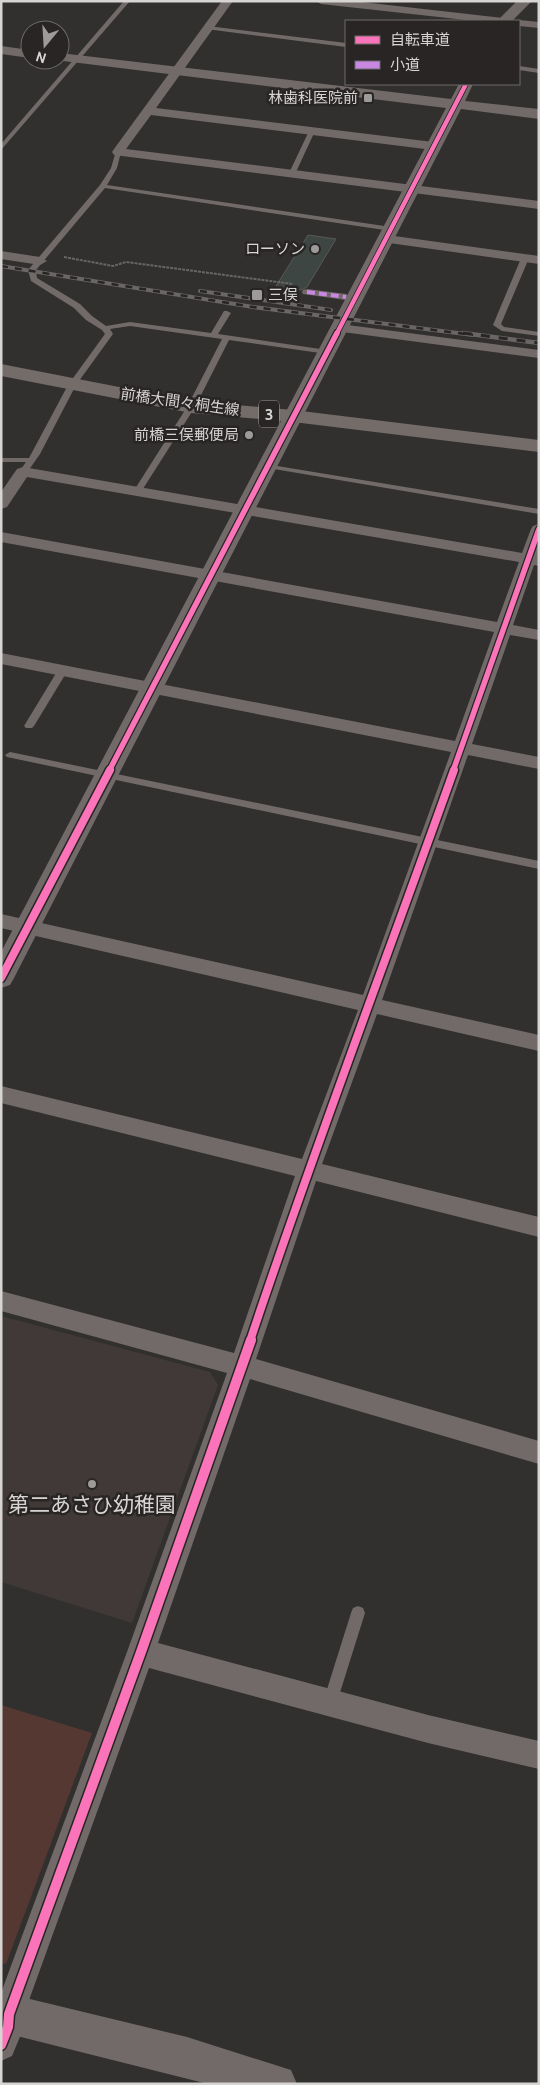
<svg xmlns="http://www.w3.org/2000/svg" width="540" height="2085" font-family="Cabin,'Noto Sans JP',sans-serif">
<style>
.built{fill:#413937}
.green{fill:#543831}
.building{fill:#3e4643;stroke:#585958}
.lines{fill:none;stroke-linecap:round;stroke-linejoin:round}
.path{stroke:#696563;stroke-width:2;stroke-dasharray:3 1;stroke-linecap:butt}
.service{fill:#726a68;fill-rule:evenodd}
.pedestrian{fill:#726a68;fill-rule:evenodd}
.minor{fill:#726a68;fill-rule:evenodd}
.tertiary{fill:#726a68;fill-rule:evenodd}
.primary{fill:#736c69;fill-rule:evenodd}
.rail-far1-casing{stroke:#696665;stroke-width:4}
.rail-casing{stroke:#696665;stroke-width:4.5}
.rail-far1{stroke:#282524;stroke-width:2.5;stroke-dasharray:7;stroke-linecap:butt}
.rail{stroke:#282524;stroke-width:3;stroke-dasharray:9;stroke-linecap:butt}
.quiet{stroke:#c787e3;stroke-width:4;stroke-dasharray:8 4;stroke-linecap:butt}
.cycleway-far3-casing{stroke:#282524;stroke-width:6}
.cycleway-far2-casing{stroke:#282524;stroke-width:8}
.cycleway-far1-casing{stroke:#282524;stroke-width:11}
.cycleway-casing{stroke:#282524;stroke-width:13}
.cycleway-far3{stroke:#fb73b8;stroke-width:4.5}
.cycleway-far2{stroke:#fb73b8;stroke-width:5.5}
.cycleway-far1{stroke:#fb73b8;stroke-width:8}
.cycleway{stroke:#fb73b8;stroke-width:10}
.poi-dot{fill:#9d9b9a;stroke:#282524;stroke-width:2}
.labels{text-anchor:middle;stroke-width:5;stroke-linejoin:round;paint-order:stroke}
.far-poi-label{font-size:15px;fill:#d7d5d4;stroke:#282524;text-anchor:end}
.far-street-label{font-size:15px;fill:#d7d5d4;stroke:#282524}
.shield{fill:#282524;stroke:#a2a09f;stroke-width:1}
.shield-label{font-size:16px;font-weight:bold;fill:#d7d5d4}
.near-poi-label{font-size:21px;fill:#d7d5d4;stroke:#282524}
</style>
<rect width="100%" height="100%" fill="#31302f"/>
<path class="built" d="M1,1316L210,1372L218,1385L132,1623L1,1582Z"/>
<path class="green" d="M1,1705L92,1733L6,1964L1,1963Z"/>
<path class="building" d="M308,235L336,239L307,287L301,290L276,286Z"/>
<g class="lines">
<path class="path" d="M64,257L113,266L126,262L293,284"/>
<g class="service">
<path d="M124,1H130L1,150V144Z"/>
<path d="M208,26L346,43V47L206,29L205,28Z"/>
<path d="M519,66L539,69V73L519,70Z"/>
<path d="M312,129L315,131L296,172L288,174L287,173L290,171L309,131Z"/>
<path d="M116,151L121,152L117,168L107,185L391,227L394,229L391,231L105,188L36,270L37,278L80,304L92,316L106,326L130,322L211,333L224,311H227L231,313L218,334L327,350L331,352L327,354L229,340L195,407L141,492L137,495L133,492L187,407L222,339L130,326L110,329L113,334L76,385L40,454L26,474L19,472L26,462H1V458H29L68,385L105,334L102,330L86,320L74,308L31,281L28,270L100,185L111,168Z"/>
<path d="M522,256L529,258L501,324L504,327L539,332V336L502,331L493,325Z"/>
<path d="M265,464L539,509V514L268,468H265Z"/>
<path d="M63,667L68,670L34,726L32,728H26L24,726L58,670Z"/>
<path d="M10,752L539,861V869L7,757L5,755Z"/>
<path d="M358,1606L363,1608L365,1613L337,1702L335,1707L330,1709L325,1707L323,1702L351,1613L353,1608Z"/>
</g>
<path class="pedestrian" d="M307,289L346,294L351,297L346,300L303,294L302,292L303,290Z"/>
<g class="minor">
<path d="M222,1H233L156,108L433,142L439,146L433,150L151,115L126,149L539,201V209L114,155L112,152L114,149Z"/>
<path d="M316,1H353L503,18L509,21H475L321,4Z"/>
<path d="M519,20L539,22V28L519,26V21H515Z"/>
<path d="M387,235L539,256V264L382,242L380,239L382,236Z"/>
<path d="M1,251L40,257L47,261L40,265L1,259Z"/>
<path d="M340,324L539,350V358L335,331L333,328L335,325Z"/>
<path d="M23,467L522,553L531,529L533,526L539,524V566L534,565L513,625L539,630V640L510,635L472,744L539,757V769L468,755L382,1000L539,1035V1051L377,1014L322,1164L539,1217V1237L316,1181L256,1359L539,1441V1464L250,1379L158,1643L428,1715L539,1741V1769L428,1743L149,1668L24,2014V2027L12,2056L1,2061V1993L127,1652L227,1373L1,1311V1291L234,1353L295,1176L1,1103V1086L302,1159L358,1010L1,928V914L363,995L451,752L1,664V653L455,741L494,632L1,542V532L497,622L519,562L27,477L7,507L1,509V492L17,469Z"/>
</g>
<g class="tertiary">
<path d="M517,1H532L512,21H497Z"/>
<path d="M1,46L30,50V58L1,54Z"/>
<path d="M60,53L451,99L459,84H473L465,101L539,109V119L461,109L14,978L10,985L1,988V952L446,108L55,60H60Z"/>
<path d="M1,1992L187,2037L291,2070L297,2084H208L1,2032Z"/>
</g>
<path class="primary" d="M1,364L191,401L293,410L539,440V452L293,422L191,413L1,376Z"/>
<g class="rail-far1-casing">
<g id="rail-far1">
<path d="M1,266L253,307L473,335"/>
<path d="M200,291L331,310"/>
</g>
</g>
<g class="rail-casing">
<path id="rail" d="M463,333L539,343"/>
</g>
<use href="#rail-far1" class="rail-far1"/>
<use href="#rail" class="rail"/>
<path class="quiet" d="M307,292L346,297"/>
<g class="cycleway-far3-casing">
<path id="cycleway-far3" d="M336,335L466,84"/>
</g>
<g class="cycleway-far2-casing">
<g id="cycleway-far2">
<path d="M109,771L337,333"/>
<path d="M453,771L539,529"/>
</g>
</g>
<g class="cycleway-far1-casing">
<g id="cycleway-far1">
<path d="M1,978L110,770"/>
<path d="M250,1341C314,1149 386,960 454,770"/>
</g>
</g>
<g class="cycleway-casing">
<path id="cycleway" d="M1,2045L8,2027L9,2014L141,1652L251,1340"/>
</g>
<use href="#cycleway-far3" class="cycleway-far3"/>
<use href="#cycleway-far2" class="cycleway-far2"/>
<use href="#cycleway-far1" class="cycleway-far1"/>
<use href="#cycleway" class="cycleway"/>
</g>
<g class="poi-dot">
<rect x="363" y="93" width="10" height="10" rx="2.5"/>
<circle cx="315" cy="249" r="5"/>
<rect x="251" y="289" width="12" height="12" rx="2.5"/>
<circle cx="249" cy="435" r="5"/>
<circle cx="92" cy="1484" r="5"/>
</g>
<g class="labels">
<g class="far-poi-label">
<text x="358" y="103">林歯科医院前</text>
<text x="305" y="254">ローソン</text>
<text x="268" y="300" text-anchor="start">三俣</text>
<text x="239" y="440">前橋三俣郵便局</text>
</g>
<g class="far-street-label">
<text transform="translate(180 402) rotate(8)" y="5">前橋大間々桐生線</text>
</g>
<rect class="shield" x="259" y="400.5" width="20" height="27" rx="4"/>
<g class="shield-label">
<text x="269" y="420">3</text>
</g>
<g class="near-poi-label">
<text x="92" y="1512">第二あさひ幼稚園</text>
</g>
</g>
<rect width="540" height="2085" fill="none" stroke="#d7d5d4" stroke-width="5"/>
<rect x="345" y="20" width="175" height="65" fill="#282524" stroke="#6e6b6a"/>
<rect x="355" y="36" width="25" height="8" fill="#fb73b8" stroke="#6e6b6a"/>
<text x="390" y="45" font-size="15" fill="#d7d5d4">自転車道</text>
<rect x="355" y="61" width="25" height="8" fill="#c787e3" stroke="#6e6b6a"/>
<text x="390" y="70" font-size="15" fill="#d7d5d4">小道</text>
<g transform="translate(45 45) rotate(198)"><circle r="24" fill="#282524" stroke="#6e6b6a"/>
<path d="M0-4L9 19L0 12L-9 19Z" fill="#9d9b9a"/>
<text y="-8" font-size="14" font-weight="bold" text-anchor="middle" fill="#d7d5d4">N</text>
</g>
</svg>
